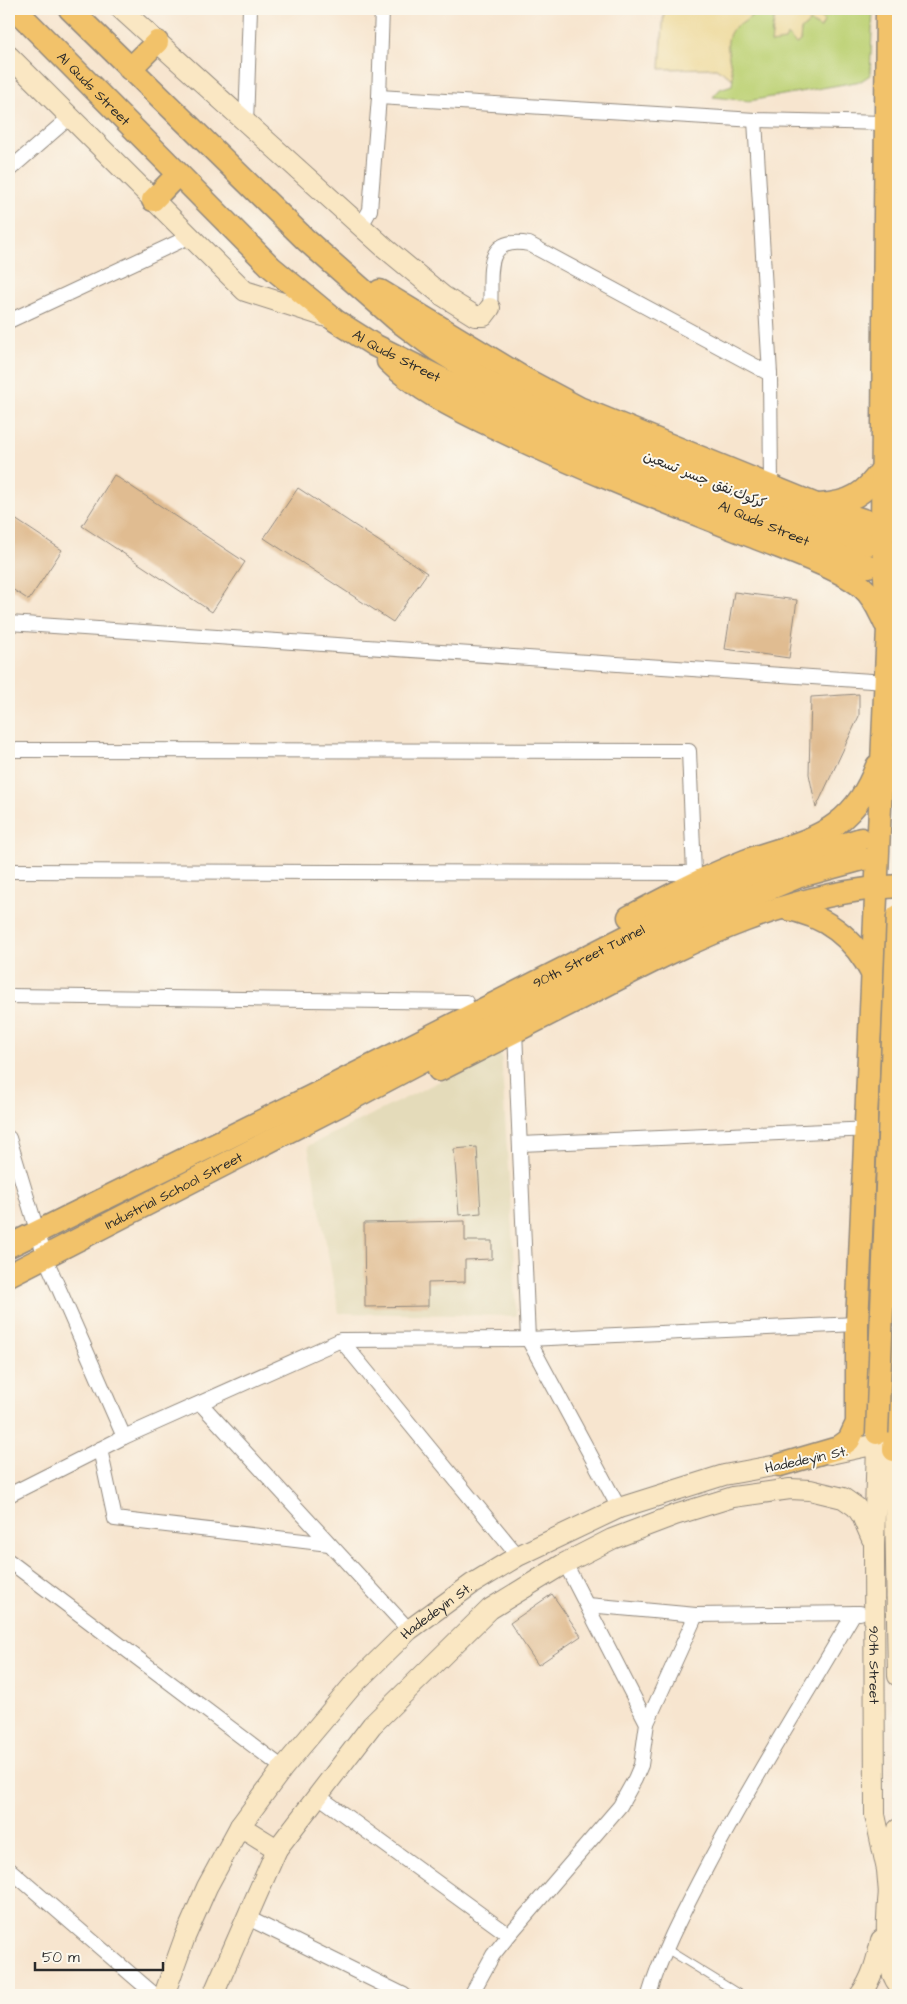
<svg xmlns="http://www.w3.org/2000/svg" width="907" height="2004" font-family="'Architects Daughter','Playpen Sans Arabic',sans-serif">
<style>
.built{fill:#e4dbba}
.green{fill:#bdd276;stroke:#747e50}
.sand{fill:#eeda9e;stroke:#8c8264}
.building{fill:#e0bc91}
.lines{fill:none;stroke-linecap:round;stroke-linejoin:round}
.primary-tunnel{stroke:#cec0ae;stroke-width:22;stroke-dasharray:22 11;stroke-linecap:butt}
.lane-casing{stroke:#91887d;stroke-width:9}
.street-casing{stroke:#91887d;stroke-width:16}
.secondary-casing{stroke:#91887d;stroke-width:22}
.primary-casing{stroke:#91887d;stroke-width:25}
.lane{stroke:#fff;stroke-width:7}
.street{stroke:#fff;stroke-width:14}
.secondary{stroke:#fae7c3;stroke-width:20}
.primary{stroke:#f2c26a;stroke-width:22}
.primary-bridge-casing{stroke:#91887d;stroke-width:25;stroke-linecap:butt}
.primary-bridge{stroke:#f2c26a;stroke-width:22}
.labels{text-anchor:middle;stroke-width:4;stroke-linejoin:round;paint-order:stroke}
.street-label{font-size:14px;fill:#2b2b2b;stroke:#fbf7ec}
</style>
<rect width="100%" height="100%" fill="#fbf7ec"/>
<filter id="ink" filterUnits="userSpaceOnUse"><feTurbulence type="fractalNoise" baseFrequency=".02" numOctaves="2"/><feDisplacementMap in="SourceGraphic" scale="10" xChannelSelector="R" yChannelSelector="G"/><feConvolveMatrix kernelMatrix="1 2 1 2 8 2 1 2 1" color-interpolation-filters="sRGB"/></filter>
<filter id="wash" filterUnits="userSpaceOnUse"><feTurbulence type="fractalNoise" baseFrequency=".0096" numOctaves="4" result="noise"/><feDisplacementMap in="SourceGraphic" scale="20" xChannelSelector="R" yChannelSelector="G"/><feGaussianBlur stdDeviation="1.12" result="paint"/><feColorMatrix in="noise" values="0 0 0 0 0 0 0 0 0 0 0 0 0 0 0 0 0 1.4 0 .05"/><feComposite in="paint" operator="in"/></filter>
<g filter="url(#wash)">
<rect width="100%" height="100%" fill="#f7e5cf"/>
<path class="built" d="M501,1051L517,1316L339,1313L308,1146Z"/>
<path class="green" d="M768,9L775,13L771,36L784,41L787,35H789L796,44L800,41L801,30L810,22L821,28L824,21L819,14L806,12L802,9H873L870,75L861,81L749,101L713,97L720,89L732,85C736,68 718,41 734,27C737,24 742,24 745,21C754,15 756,9 768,9Z"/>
<g class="sand">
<path d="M664,9H763C754,10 751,17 744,22C740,25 736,25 734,28C721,41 732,64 733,79L716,68L660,69Z"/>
<path d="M768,9H801L805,13L819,14L824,21L821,28L810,22L801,30L800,41L796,44L787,35L785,41L771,43L775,14Z"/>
</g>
<g id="blocks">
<g class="building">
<path d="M114,475L245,562L212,612L82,526Z"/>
<path d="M298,488L427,573L393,622L264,538Z"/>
<path d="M9,515L62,550L29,600L9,587Z"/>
<path d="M734,592L797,600L789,658L725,649Z"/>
<path d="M859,694V716L816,808L809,774L811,697Z"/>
<path d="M477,1147L481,1213L459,1215L454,1149Z"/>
<path d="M465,1221V1241H492V1259L465,1260V1282L428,1283V1306L365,1307L364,1223Z"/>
<path d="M552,1594L581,1636L538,1665L510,1623Z"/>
</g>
</g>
</g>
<g filter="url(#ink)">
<use href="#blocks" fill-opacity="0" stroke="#91887d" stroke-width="1"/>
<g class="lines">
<g class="primary-tunnel">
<path d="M861,839L898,835"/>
<path d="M863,859L898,855"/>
</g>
<g class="lane-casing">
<path id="lane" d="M665,1948L741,1995"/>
</g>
<g class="street-casing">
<g id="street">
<path d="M379,97L755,120L886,123"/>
<path d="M755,120L770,374L771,486"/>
<path d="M246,124L250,9"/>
<path d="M9,170L70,117"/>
<path d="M361,226L370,210L379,97L382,9"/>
<path d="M490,308C493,278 480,235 529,244L770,374"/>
<path d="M9,321L191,236"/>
<path d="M9,623L886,682"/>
<path d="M9,750L689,751L694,873L699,881"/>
<path d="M9,871L694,873"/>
<path d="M9,996L466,1002"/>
<path d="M515,1031L528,1339L619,1508"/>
<path d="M9,1138L45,1257L124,1437"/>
<path d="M521,1144L872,1129"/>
<path d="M341,1340L518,1556"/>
<path d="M201,1404L409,1630"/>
<path d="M100,1449L115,1519L329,1544"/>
<path d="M9,1495L124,1437L341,1340L528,1339L857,1324"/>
<path d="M9,1561L283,1768"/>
<path d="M588,1605L696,1615L860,1613"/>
<path d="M647,1723L696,1615"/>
<path d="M317,1795L509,1935"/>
<path d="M9,1869L155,1995"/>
<path d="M246,1917L404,1995"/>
<path d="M471,1995L493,1955L509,1935L620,1806L635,1779L641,1765L647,1723L565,1563"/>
<path d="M649,1995C662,1951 684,1911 705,1870C751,1782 804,1699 854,1613"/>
</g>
</g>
<g class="secondary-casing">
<g id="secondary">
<path d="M121,9L385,248L443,296L475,316H484L490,308"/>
<path d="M9,56L245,291L333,319"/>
<path d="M894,1450L898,1676"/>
<path id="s1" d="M830,1454L877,1444L874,1546L875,1815L887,1870L889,1894"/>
<path d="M240,1826L277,1849"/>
<path d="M898,1829C892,1863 876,1957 898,1984"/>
<path id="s2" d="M164,1995L185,1937L207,1887L240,1826L283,1768L353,1685L409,1630L472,1584L518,1556L619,1508L724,1475L794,1462"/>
<path d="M213,1995L277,1849L372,1725L490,1609L565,1563L612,1539L675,1515L733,1497L790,1489L810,1490L843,1498L856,1507L862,1516L872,1539"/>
<path d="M860,1995C872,1979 877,1960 881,1940"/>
</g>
</g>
<g class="primary-casing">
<g id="primary">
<path id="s3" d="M15,9L271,267L336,321L374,345L538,427L607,458L868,566"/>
<path d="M70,9L306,240L397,320L437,350L495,386L607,440L869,544"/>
<path d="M130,69L157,42"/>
<path d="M153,200L178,174"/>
<path d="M380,291L523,378L579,408L819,506L882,526L898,529"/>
<path d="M388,361C419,392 461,411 500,430C583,470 668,503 754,537C783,549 841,568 863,588C874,597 879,611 885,623"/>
<path d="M819,505C851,503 865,494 883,468"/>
<path d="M783,908C825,915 854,937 873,975"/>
<path d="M629,917C667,897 705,877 745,861C774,850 811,843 836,824C857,808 868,789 877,766"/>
<path d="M439,1070C494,1042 548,1014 602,987C699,937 787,893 898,886"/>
<path id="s4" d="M9,1246L322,1091L699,900L765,870L861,839"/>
<path id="s5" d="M9,1275L338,1106L606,964L713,912L797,877L863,859"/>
<path d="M894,1450L898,1344"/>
<path d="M780,1465L838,1448L849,1440L857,1423V1324L888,628L882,526L887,9"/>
</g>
</g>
<use href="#lane" class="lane"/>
<use href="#street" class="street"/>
<use href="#secondary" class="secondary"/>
<use href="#primary" class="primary"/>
<g class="primary-bridge-casing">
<path id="primary-bridge" d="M877,1433L898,916"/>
</g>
<use href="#primary-bridge" class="primary-bridge"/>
</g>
</g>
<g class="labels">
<g class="street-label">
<text dy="5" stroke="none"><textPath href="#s3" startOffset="112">Al Quds Street</textPath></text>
<text dy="5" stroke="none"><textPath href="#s3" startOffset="518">Al Quds Street</textPath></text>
<text transform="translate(705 479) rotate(22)" y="5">كركوك,نفق جسر تسعين</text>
<text dy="5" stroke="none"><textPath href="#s3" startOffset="922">Al Quds Street</textPath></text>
<text dy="5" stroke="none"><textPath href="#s4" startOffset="648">90th Street Tunnel</textPath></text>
<text dy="5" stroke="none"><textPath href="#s5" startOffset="185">Industrial School Street</textPath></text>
<text transform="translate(806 1459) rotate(-12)" y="5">Hadedeyin St.</text>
<text dy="5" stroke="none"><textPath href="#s2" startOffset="478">Hadedeyin St.</textPath></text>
<text dy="5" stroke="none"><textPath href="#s1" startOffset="269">90th Street</textPath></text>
</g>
</g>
<rect width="907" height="2004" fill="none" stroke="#fbf7ec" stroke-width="30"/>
<path d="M35 1962v8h128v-8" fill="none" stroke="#2b2b2b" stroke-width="2.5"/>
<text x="42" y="1962" font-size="15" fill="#2b2b2b" stroke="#fbf7ec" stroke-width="4" paint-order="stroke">50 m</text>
</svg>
